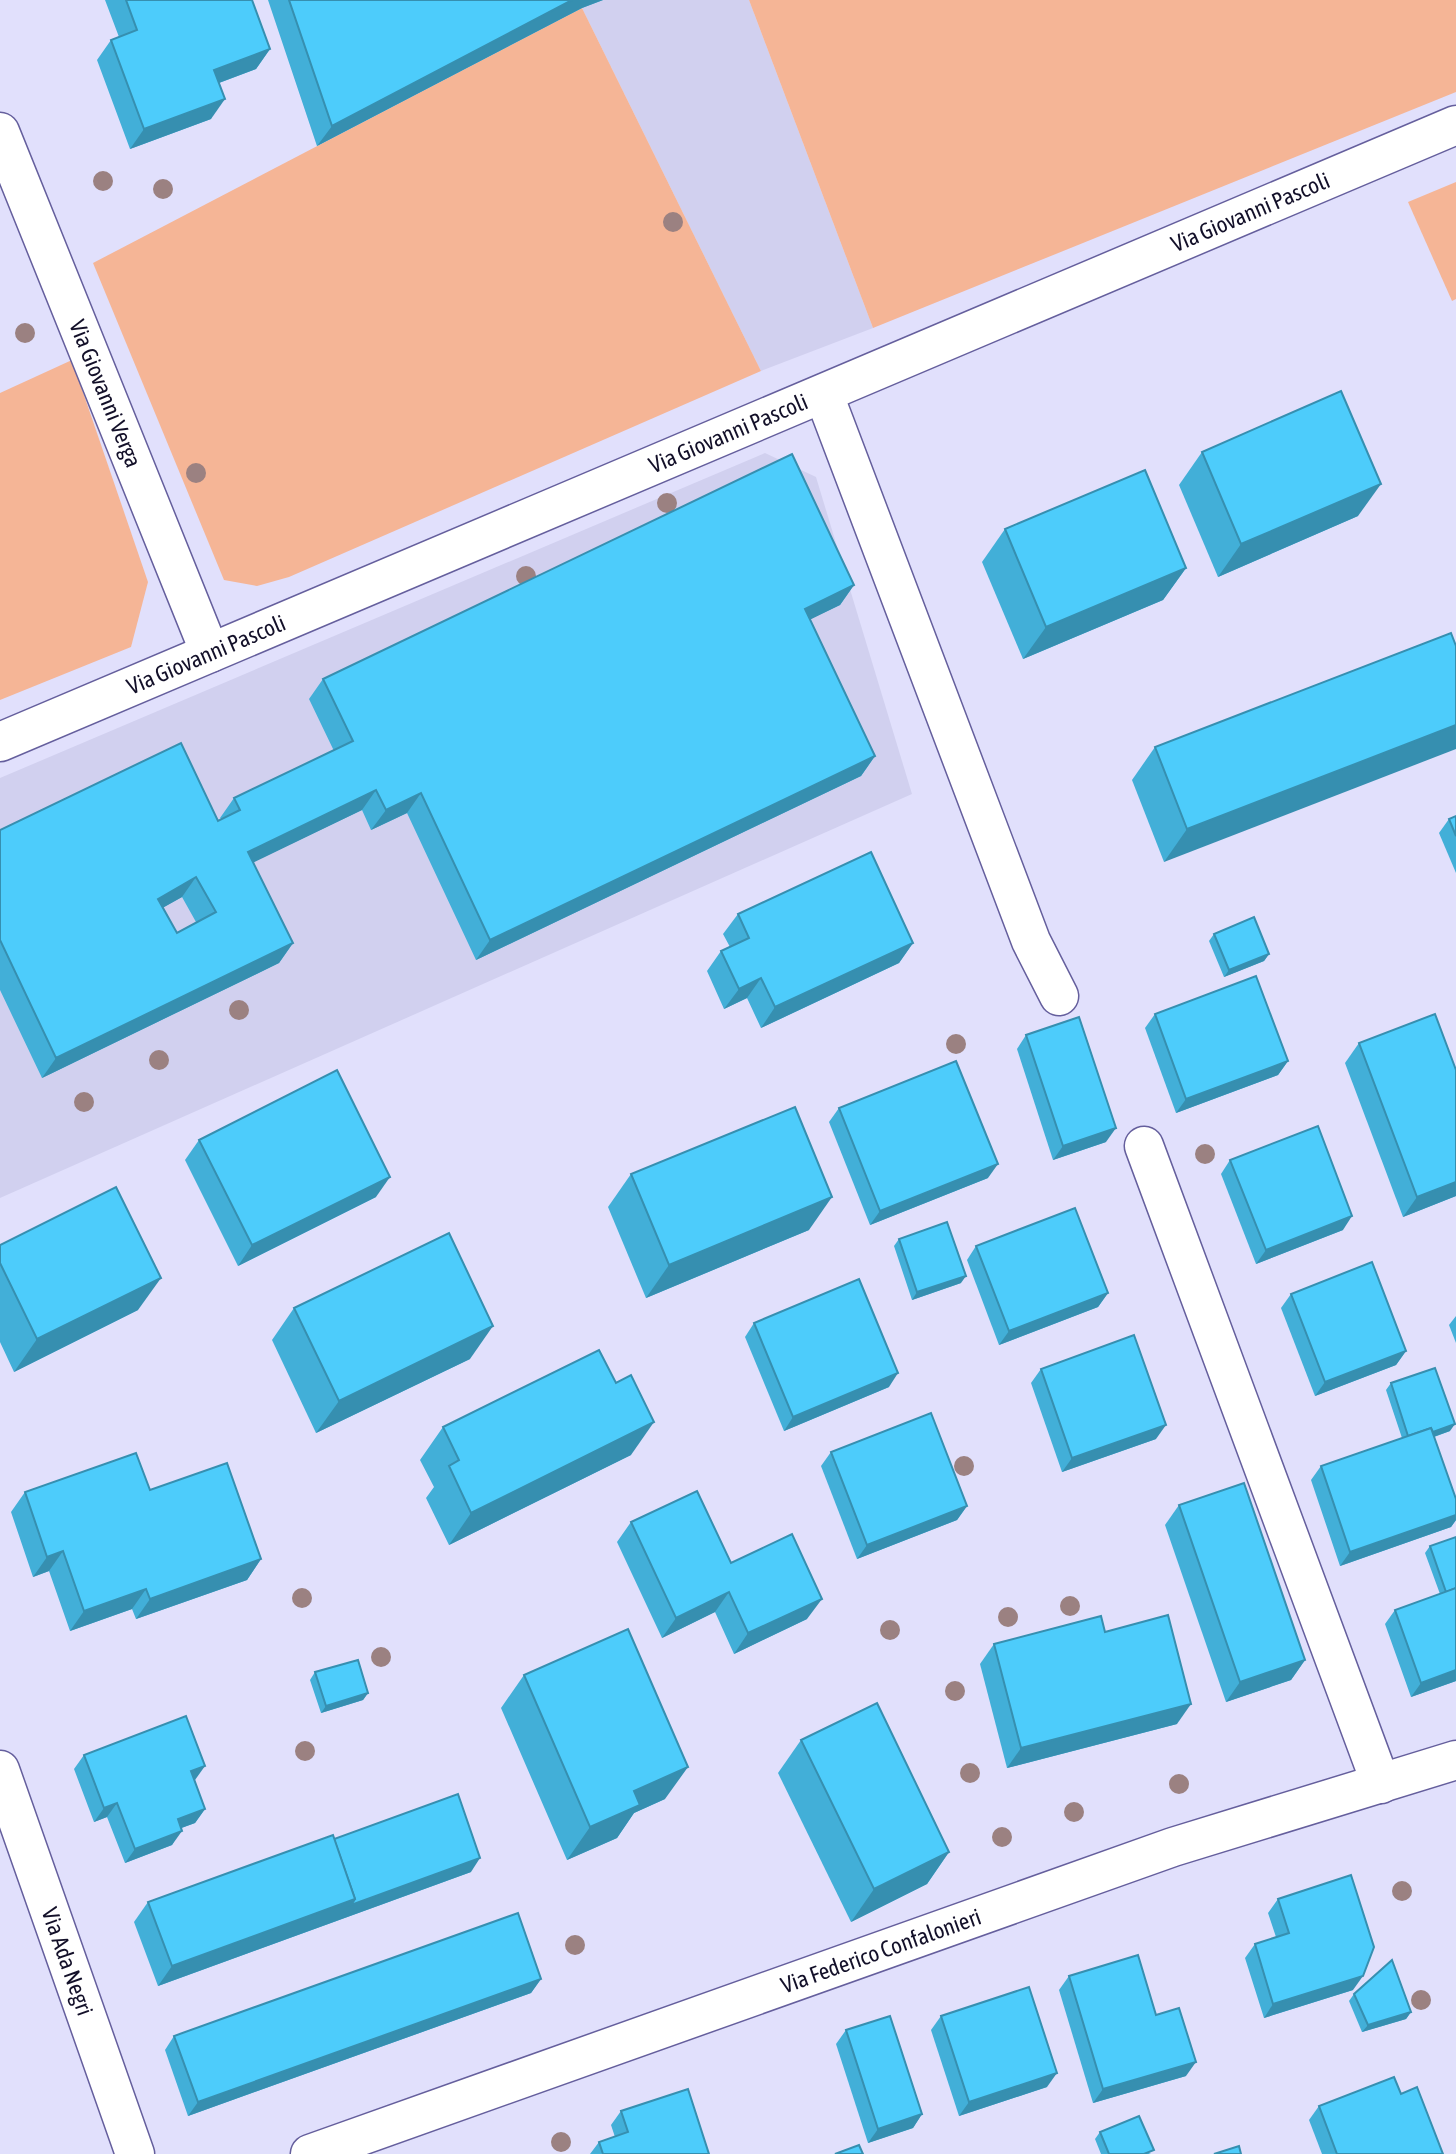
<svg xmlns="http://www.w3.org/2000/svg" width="1456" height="2154" font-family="'Asap Condensed',sans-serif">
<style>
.built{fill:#d1d0ef}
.green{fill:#f5b596}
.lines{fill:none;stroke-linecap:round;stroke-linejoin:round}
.minor-casing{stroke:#655f9d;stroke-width:41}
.minor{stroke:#fff;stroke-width:38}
.tree{fill:#9b8181}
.wall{fill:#42afd8;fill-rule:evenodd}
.shaded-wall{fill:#368fb0}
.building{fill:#4dccfb;stroke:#368fb0;stroke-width:2;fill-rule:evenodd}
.labels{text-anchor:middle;stroke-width:6;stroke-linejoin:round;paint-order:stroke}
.street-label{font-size:23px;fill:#131029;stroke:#fff}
</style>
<rect width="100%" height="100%" fill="#e1e0fc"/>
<g class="built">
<path d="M269,0H749L873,328L761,371L582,8L317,146Z"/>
<path d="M765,453L816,477L912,794L0,1198V778Z"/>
</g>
<g class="green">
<path d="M749,0H1456V92L873,328Z"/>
<path d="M582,8L761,371L289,577L257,586L224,580L93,263Z"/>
<path d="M1456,182V299L1452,301L1408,202Z"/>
<path d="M72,360L148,582L131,647L0,700V393Z"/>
</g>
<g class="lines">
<g class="minor-casing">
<g id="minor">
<path id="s1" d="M0,132L210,653"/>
<path d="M824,395L1031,941L1059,996"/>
<path id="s2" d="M0,742L1456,125"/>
<path d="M1144,1146L1381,1784"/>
<path id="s3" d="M0,1770L135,2154"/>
<path id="s4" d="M310,2154L1173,1847L1456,1760"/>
</g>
</g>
<use href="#minor" class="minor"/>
</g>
<g class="tree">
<circle cx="103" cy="181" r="10"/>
<circle cx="163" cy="189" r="10"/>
<circle cx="673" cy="222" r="10"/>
<circle cx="25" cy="333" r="10"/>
<circle cx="196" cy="473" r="10"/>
<circle cx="667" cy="503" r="10"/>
<circle cx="526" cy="576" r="10"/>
<circle cx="239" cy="1010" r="10"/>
<circle cx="956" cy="1044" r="10"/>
<circle cx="159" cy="1060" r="10"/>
<circle cx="84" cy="1102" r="10"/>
<circle cx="1205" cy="1154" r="10"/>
<circle cx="964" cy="1466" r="10"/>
<circle cx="302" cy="1598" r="10"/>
<circle cx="1070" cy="1606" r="10"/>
<circle cx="1008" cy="1617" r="10"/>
<circle cx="890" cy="1630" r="10"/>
<circle cx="381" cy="1657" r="10"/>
<circle cx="955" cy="1691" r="10"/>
<circle cx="305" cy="1751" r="10"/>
<circle cx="970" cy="1773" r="10"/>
<circle cx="1179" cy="1784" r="10"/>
<circle cx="1074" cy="1812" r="10"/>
<circle cx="1002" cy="1837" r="10"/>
<circle cx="1402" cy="1891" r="10"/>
<circle cx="575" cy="1945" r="10"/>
<circle cx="1421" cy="2000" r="10"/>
<circle cx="561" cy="2142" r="10"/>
</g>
<g class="wall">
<path d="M105,0H252L270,49L256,69L219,83L211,119L130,149L97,60L111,40L119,37Z"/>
<path d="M268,0H603L582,8L317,146Z"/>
<path d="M1202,452L1358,516L1218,577L1179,485Z"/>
<path d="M1005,529L1186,568L1163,600L1023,659L982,562Z"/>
<path d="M854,585L840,605L810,619L875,756L861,776L476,960L407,813L371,830L362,810L253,862L293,943L279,963L42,1078L0,990V830L218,821L221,819L220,818L234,798L334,751L309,699L323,679ZM182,897L196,922L177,933L162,908Z"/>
<path d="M1456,646L1164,862L1132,780L1155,747Z"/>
<path d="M1456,816V873L1439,833L1449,819Z"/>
<path d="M738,914L913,943L899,963L761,1028L747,998L724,1009L707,971L721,951L730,947L723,934Z"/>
<path d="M1214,934L1269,954L1264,961L1224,977L1209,941Z"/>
<path d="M1155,1014L1288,1061L1278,1075L1176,1113L1145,1028Z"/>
<path d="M1026,1035L1106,1142L1053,1160L1017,1049Z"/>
<path d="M1359,1043L1456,1070V1196L1403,1217L1345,1063Z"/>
<path d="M839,1108L988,1178L870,1225L829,1122Z"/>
<path d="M199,1140L376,1197L238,1266L185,1160Z"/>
<path d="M1230,1160L1343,1230L1256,1264L1221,1174Z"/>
<path d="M631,1174L809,1230L646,1298L608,1207Z"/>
<path d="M899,1239L961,1283L912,1300L894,1246Z"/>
<path d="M0,1245L138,1310L14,1372L0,1342Z"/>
<path d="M976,1246L1108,1293L1098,1307L999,1345L967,1260Z"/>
<path d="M1291,1294L1406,1351L1396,1365L1315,1396L1281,1308Z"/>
<path d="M294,1308L470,1359L316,1433L272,1340Z"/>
<path d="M1456,1316V1343L1449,1325Z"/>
<path d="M754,1323L889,1387L784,1431L745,1337Z"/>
<path d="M1041,1369L1156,1439L1062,1472L1031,1383Z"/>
<path d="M1391,1383L1450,1431L1434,1437L1456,1499V1520L1451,1527L1340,1566L1311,1480L1321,1466L1402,1438L1386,1390Z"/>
<path d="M443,1427L631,1455L449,1545L426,1498L434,1487L420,1460Z"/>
<path d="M831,1452L967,1506L957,1520L857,1559L821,1466Z"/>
<path d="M150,1490L261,1559L247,1580L136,1619L132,1609L70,1631L49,1571L33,1577L11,1512L25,1492Z"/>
<path d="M1179,1505L1305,1660L1291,1680L1226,1702L1165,1525Z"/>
<path d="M631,1522L731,1563L807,1619L734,1654L715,1612L662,1638L617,1542Z"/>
<path d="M1456,1537V1681L1411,1697L1385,1624L1395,1610L1440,1594L1425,1553L1430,1546Z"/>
<path d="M994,1644L1177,1724L1007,1768L980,1664Z"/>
<path d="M315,1672L368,1693L363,1700L321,1713L310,1680Z"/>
<path d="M524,1675L665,1799L634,1813L617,1838L567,1860L501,1708Z"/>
<path d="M801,1740L949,1852L927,1884L851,1922L778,1773Z"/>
<path d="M84,1755L195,1780H194L205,1809L195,1823L181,1828L172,1845L125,1863L107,1817L94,1822L74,1769Z"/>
<path d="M334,1839L471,1872L158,1986L134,1922L148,1902Z"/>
<path d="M1278,1899L1353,1990L1264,2018L1245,1958L1255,1944L1276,1937L1268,1913Z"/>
<path d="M1069,1976L1156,2015L1186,2076L1093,2103L1059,1990Z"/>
<path d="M541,1979L531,1993L188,2116L165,2050L174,2036Z"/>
<path d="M1354,1994L1411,2012L1406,2019L1362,2032L1349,2001Z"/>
<path d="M941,2016L1047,2087L959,2116L931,2030Z"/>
<path d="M846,2030L922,2114L913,2128L868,2143L836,2044Z"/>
<path d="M1401,2094L1443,2154H1322L1309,2120L1319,2106Z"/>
<path d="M621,2111L709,2154H590L599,2142L615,2137L611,2125Z"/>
<path d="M1100,2132L1151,2154H1101L1095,2139Z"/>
</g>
<g class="shaded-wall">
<path d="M572,0H603L582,8L317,146L332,126Z"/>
<path d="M270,49L256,69L200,90L214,70Z"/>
<path d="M225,99L211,119L130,149L144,129Z"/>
<path d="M1381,484L1358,516L1218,577L1241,544Z"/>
<path d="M1186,568L1163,600L1023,659L1046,627Z"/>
<path d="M854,585L840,605L791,629L805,609Z"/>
<path d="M1456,725V749L1164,862L1187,829Z"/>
<path d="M875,756L861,776L476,960L490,940Z"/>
<path d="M376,790L362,810L234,872L248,852Z"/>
<path d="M421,793L407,813L371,830L386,810Z"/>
<path d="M196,877L182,897L143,919L158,899Z"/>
<path d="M293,943L279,963L42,1078L56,1058Z"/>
<path d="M913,943L899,963L761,1028L775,1007Z"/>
<path d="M1269,954L1264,961L1224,977L1229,970Z"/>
<path d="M761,978L747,998L724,1009L739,989Z"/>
<path d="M1288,1061L1278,1075L1176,1113L1186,1099Z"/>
<path d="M1116,1128L1106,1142L1053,1160L1063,1146Z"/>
<path d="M998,1164L988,1178L870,1225L880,1211Z"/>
<path d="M390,1177L376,1197L238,1266L252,1245Z"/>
<path d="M1456,1182V1196L1403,1217L1417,1197Z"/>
<path d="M832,1197L809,1230L646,1298L669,1265Z"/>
<path d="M1352,1216L1343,1230L1256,1264L1266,1250Z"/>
<path d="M966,1276L961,1283L912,1300L917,1292Z"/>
<path d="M161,1278L138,1310L14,1372L37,1339Z"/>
<path d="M1108,1293L1098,1307L999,1345L1009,1331Z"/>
<path d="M493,1326L470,1359L316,1433L339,1401Z"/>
<path d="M1406,1351L1396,1365L1315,1396L1325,1382Z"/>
<path d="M898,1373L889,1387L784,1431L793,1417Z"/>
<path d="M654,1422L631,1455L449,1545L471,1513Z"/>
<path d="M1455,1424L1450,1431L1405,1447L1410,1440Z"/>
<path d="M1166,1425L1156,1439L1062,1472L1072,1458Z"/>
<path d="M967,1506L957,1520L857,1559L867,1545Z"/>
<path d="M1456,1515V1520L1451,1527L1340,1566L1350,1552Z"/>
<path d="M63,1551L49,1571L33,1577L47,1557Z"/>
<path d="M261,1559L247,1580L136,1619L150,1599Z"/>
<path d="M146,1589L132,1609L70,1631L84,1611Z"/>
<path d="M729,1592L715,1612L662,1638L676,1618Z"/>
<path d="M822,1599L807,1619L734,1654L748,1633Z"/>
<path d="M1305,1660L1291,1680L1226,1702L1240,1682Z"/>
<path d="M1456,1670V1681L1411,1697L1421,1683Z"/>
<path d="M368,1693L363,1700L321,1713L326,1706Z"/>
<path d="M1191,1704L1177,1724L1007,1768L1021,1748Z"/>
<path d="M205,1766L195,1780L181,1785L191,1771Z"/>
<path d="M688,1767L665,1799L634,1813L617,1838L567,1860L590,1827L634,1791Z"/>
<path d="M117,1803L107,1817L94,1822L104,1808Z"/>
<path d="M205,1809L195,1823L168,1833L178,1819Z"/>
<path d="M182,1831L172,1845L125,1863L135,1849Z"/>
<path d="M949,1852L927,1884L851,1922L874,1889Z"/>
<path d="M480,1858L471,1872L158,1986L172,1966L355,1899Z"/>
<path d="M1363,1976L1353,1990L1264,2018L1273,2004Z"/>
<path d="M541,1979L531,1993L188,2116L198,2102Z"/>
<path d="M1411,2012L1406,2019L1362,2032L1368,2025Z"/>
<path d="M1196,2062L1186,2076L1093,2103L1103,2089Z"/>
<path d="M1057,2073L1047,2087L959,2116L969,2102Z"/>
<path d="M922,2114L913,2128L868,2143L878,2129Z"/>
</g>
<g class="building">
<path d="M126,0H252L270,49L214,70L225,99L144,129L111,40L137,30Z"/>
<path d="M289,0H572L332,126Z"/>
<path d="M1341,391L1381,484L1241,544L1202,452Z"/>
<path d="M792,454L854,585L805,609L875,756L490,940L421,793L386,810L376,790L248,852L293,943L56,1058L0,940V830L181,743L218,821L240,810L234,798L353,741L323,679ZM196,877L216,912L177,933L158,899Z"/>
<path d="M1145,470L1186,568L1046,627L1005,529Z"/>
<path d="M1451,633L1456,646V725L1187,829L1155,747Z"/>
<path d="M1456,816V836L1449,819Z"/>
<path d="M871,852L913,943L775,1007L761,978L739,989L721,951L749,938L738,914Z"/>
<path d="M1254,917L1269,954L1229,970L1214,934Z"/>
<path d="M1256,976L1288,1061L1186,1099L1155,1014Z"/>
<path d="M1435,1014L1456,1070V1182L1417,1197L1359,1043Z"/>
<path d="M1079,1017L1116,1128L1063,1146L1026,1035Z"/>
<path d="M956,1061L998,1164L880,1211L839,1108Z"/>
<path d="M337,1070L390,1177L252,1245L199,1140Z"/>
<path d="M795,1107L832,1197L669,1265L631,1174Z"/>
<path d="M1318,1126L1352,1216L1266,1250L1230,1160Z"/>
<path d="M116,1187L161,1278L37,1339L0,1263V1245Z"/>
<path d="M1075,1208L1108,1293L1009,1331L976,1246Z"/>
<path d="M947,1222L966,1276L917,1292L899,1239Z"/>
<path d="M449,1233L493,1326L339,1401L294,1308Z"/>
<path d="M1372,1262L1406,1351L1325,1382L1291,1294Z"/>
<path d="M859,1279L898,1373L793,1417L754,1323Z"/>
<path d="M1134,1335L1166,1425L1072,1458L1041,1369Z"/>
<path d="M599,1350L616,1383L631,1375L654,1422L471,1513L449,1466L459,1460L443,1427Z"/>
<path d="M1435,1368L1455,1424L1433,1432L1431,1428L1408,1436L1391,1383Z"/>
<path d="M931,1413L967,1506L867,1545L831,1452Z"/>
<path d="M1431,1428L1456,1499V1515L1350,1552L1321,1466Z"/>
<path d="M136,1453L150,1490L227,1463L261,1559L150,1599L146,1589L84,1611L63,1551L47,1557L25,1492Z"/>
<path d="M1244,1483L1305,1660L1240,1682L1179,1505Z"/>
<path d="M697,1491L731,1563L792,1534L822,1599L748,1633L729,1592L676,1618L631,1522Z"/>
<path d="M1456,1537V1588L1446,1592L1430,1546Z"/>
<path d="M1456,1588V1670L1421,1683L1395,1610Z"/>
<path d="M1168,1615L1191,1704L1021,1748L994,1644L1101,1616L1105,1632Z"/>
<path d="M628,1629L688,1767L634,1791L640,1805L590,1827L524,1675Z"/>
<path d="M358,1660L368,1693L326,1706L315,1672Z"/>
<path d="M877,1703L949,1852L874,1889L801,1740Z"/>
<path d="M186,1716L205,1766L191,1771L205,1809L178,1819L182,1831L135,1849L117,1803L104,1808L84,1755Z"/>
<path d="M458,1794L480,1858L351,1905L355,1899L334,1839Z"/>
<path d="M333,1835L355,1899L172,1966L148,1902Z"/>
<path d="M1351,1875L1374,1947L1363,1976L1273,2004L1255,1944L1289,1933L1278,1899Z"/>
<path d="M518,1913L541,1979L198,2102L174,2036Z"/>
<path d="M1138,1955L1156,2015L1179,2008L1196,2062L1103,2089L1069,1976Z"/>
<path d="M1392,1960L1411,2012L1368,2025L1354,1994Z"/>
<path d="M1029,1987L1057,2073L969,2102L941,2016Z"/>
<path d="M890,2016L922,2114L878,2129L846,2030Z"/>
<path d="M1394,2077L1401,2094L1417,2087L1443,2154H1337L1319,2106Z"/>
<path d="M688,2089L709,2154H603L599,2142L628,2132L621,2111Z"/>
<path d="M1139,2116L1154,2150L1144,2154H1109L1100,2132Z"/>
<path d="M859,2145L863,2154H835Z"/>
<path d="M1239,2146L1241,2154H1214Z"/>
</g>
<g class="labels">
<g class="street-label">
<text dy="8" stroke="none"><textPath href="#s2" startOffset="1358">Via Giovanni Pascoli</textPath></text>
<text dy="8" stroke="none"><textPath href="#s1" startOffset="282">Via Giovanni Verga</textPath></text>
<text dy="8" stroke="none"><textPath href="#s2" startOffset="791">Via Giovanni Pascoli</textPath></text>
<text dy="8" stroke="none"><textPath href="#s2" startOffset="224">Via Giovanni Pascoli</textPath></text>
<text dy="8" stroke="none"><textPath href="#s4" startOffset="606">Via Federico Confalonieri</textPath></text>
<text dy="8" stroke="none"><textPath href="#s3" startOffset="203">Via Ada Negri</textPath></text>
</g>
</g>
</svg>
